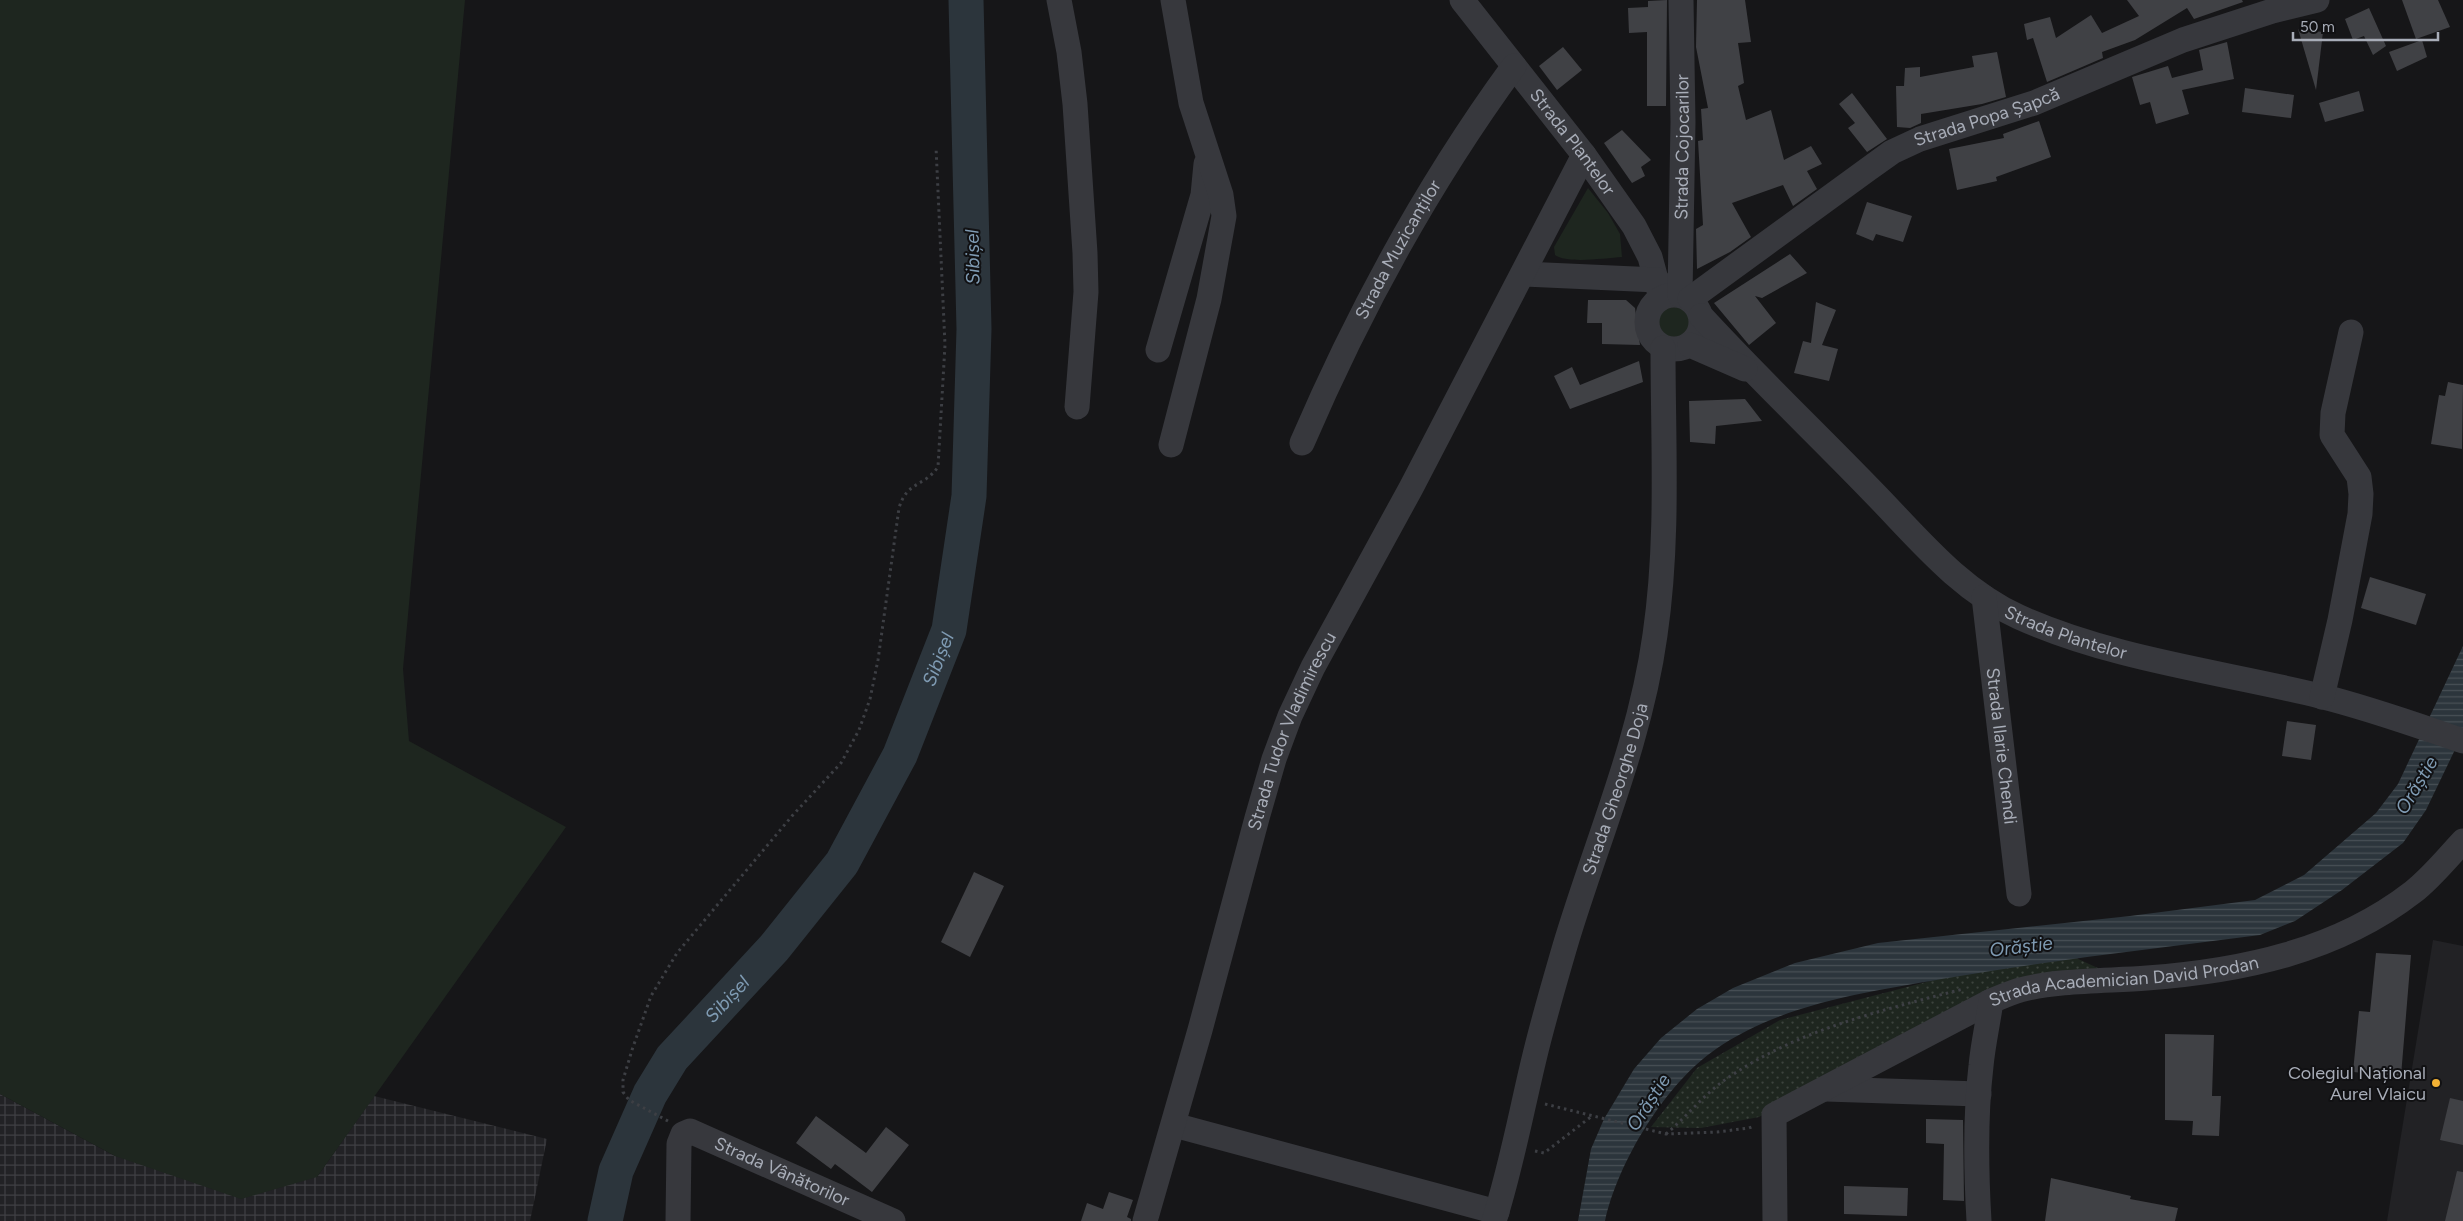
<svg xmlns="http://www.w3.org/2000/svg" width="2463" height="1221" font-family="Figtree,sans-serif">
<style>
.built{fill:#222225}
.industrial{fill:url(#industrial-grid)}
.grass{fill:#1e261f}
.park{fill:url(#park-dots)}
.water{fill:url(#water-rules)}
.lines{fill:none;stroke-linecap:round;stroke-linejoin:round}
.river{stroke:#2c353c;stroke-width:35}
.building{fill:#404145}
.path{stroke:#3d3f44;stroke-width:3;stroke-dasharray:2.5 4;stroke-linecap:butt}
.minor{stroke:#37383d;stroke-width:25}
.poi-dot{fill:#f2b134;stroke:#111113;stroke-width:2}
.labels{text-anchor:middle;stroke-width:4;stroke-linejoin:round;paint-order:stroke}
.street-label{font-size:18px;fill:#a8adb8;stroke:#111113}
.poi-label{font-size:18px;fill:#a8adb8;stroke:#111113;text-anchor:end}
.water-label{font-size:19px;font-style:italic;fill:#7f9bb3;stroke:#111113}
</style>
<defs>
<pattern id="industrial-grid" width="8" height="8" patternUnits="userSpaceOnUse" patternTransform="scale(1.25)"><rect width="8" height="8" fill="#222225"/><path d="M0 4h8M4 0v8" fill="none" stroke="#3f3f43"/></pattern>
<pattern id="park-dots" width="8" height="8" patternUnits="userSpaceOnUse" patternTransform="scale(1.25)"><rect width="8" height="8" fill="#1e261f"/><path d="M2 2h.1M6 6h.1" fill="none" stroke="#3c433d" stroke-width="1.8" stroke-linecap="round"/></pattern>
<pattern id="water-rules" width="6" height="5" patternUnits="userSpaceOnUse" patternTransform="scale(1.25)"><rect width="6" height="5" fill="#2c353c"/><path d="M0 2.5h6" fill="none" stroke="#485056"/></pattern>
</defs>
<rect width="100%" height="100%" fill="#161618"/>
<path class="built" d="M2433,940L2463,946V1221H2387Z"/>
<path class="industrial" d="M0,1094L115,1156L317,1177L374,1096L547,1139L530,1221H0Z"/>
<g class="grass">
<path d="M0,0H465L403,669L409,741L566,827L317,1177L241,1199L115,1156L0,1094Z"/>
<path d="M1588,188L1608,213L1620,234L1622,257C1606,258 1567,264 1555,255L1554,247Z"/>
<path d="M1677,301L1696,326C1679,356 1650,342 1659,310Z"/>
</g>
<path class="park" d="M2076,958L2100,969L1867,1058L1759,1117L1701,1128L1651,1127L1697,1068L1780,1020L1988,966Z"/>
<path class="water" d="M2463,646V733L2426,810L2403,843L2342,890L2295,921L2260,935C2158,948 2055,960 1954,977C1874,991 1784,1002 1716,1049C1665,1084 1618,1162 1605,1221H1578L1591,1149L1604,1119L1634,1069L1661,1038L1697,1009L1733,988L1795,963L1878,943L2130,916L2255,900L2304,875L2376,813L2398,784Z"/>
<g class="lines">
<path class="river" id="s1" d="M605,1221L616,1171L650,1094L672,1058L774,948L842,863L900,755L949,630L969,496L974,329L966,0"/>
</g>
<g class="building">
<path d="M1667,0L1666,106H1647V32L1629,33L1628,8L1648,7V1Z"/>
<path d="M1697,0H1745L1751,42L1738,43L1744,83L1738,86L1746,120L1771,110L1784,160L1811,146L1822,164L1807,171L1817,189L1793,206L1783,185L1732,203L1751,237L1730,252L1697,269L1696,229L1703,225L1698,141L1703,140L1701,109L1708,108L1696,47Z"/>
<path d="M2127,0H2242L2243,2L2194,19L2187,8L2135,40L2102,52L2103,58L2047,82L2033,38L2027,40L2024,24L2050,17L2056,38L2091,15L2102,33L2139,16Z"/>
<path d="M2402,0H2438L2450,27L2416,39Z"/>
<path d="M2369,8L2386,46L2373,55L2364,36L2353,40L2345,19Z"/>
<path d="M2298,29L2323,32L2316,90Z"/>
<path d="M2422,40L2427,57L2397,71L2389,52Z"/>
<path d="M2227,42L2234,79L2182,90L2189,114L2156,124L2150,102L2140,105L2132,77L2168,66L2172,78L2203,70L2199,50Z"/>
<path d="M1563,47L1582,70L1557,90L1539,66Z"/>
<path d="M1997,52L2006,97L1982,104L1921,114V123L1910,128L1897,127L1896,86H1904L1905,68L1920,67V77L1974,67L1972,56Z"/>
<path d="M2245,88L2294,95L2291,118L2242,112Z"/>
<path d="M2359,91L2364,111L2325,122L2319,103Z"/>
<path d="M1852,93L1887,139L1867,152L1848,128L1855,123L1839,104Z"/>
<path d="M2039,121L2051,157L1996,177L1997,181L1957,190L1949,149L2004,138L2003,134Z"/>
<path d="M1622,130L1651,160L1641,167L1645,176L1632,183L1604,143Z"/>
<path d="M1867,202L1912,216L1903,242L1876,234L1873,241L1856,234Z"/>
<path d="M1790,254L1807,273L1762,298L1755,296L1776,323L1749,345L1714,303Z"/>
<path d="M1588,300H1626L1635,308L1640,345L1602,344V323H1587Z"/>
<path d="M1816,302L1836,310L1822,345L1838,349L1829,381L1794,373L1803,341L1811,343Z"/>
<path d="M1639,361L1643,382L1570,409L1554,376L1572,367L1580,385Z"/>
<path d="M2448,382L2463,385L2462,449L2431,444L2439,395L2445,396Z"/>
<path d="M1745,399L1762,421L1716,426L1715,444L1690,442L1689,401Z"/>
<path d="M2370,577L2426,594L2416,625L2361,608Z"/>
<path d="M2287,721L2316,725L2311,760L2282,756Z"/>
<path d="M974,872L1004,886L970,957L941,942Z"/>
<path d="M2376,953L2411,955L2401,1076L2353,1072L2359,1011L2370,1012Z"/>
<path d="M2165,1034L2214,1035L2212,1096H2221L2219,1136L2192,1135L2193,1121L2165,1120Z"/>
<path d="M2450,1098L2463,1101V1145L2440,1140Z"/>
<path d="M816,1116L866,1153L886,1127L909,1145L872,1192L835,1164L831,1169L796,1143Z"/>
<path d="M1926,1119L1963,1120L1964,1201L1943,1200L1944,1144L1926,1143Z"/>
<path d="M2457,1171L2463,1172V1221H2445Z"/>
<path d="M2051,1178L2131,1196L2130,1199L2178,1208L2175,1221H2045Z"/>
<path d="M1844,1186L1908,1188L1907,1216L1844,1214Z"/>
<path d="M1109,1192L1133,1200L1127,1217L1131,1219V1221H1081L1087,1203L1103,1209Z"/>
</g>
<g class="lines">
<g class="path">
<path d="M1545,1104L1666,1134L1717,1132L1749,1128L1754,1126"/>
<path d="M668,1121L629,1100L623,1092V1080L632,1050L651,996L677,953L792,816L841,763L859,730L870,699L878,660L899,508C907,481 924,487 938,467L945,345L936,147"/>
<path d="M1666,1134C1685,1118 1703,1096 1722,1082C1793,1031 1879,1011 1963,989"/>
<path d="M1535,1151L1544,1153L1592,1116"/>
</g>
<g class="minor">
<path d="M1059,0L1069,52L1075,104L1085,253L1086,292L1077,407"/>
<path id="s2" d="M1462,0L1584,155L1634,226L1650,257L1661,298"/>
<path d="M1523,274L1657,280"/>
<circle cx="1674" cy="322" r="27"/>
<path id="s3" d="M1680,295L1683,122L1681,0"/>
<path id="s4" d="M1690,299L1867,170L1892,152L1920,139L2034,103L2183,40L2272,11L2317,0"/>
<path id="s5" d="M1701,316C1756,376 1815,432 1872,491C1917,537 1959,590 2019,617C2112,659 2222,672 2320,696C2369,708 2416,725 2463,741"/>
<path d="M1690,345L1745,369"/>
<path d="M1158,350L1203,195L1206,164"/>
<path id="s6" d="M1302,443C1360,308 1427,185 1514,66"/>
<path d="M1171,445L1209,299L1224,216L1221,195L1191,103L1173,0"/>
<path id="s7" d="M1984,597L2019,894"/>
<path d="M2322,697L2340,620L2360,514L2361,494L2359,477L2332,435L2333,413L2351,332"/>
<path d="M1826,1089L1979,1094"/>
<path d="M1174,1125L1497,1212"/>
<path id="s8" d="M678,1221L679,1144L683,1134L690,1131L893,1221"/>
<path id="s9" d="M1145,1221L1200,1030L1257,818L1274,759L1290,716L1313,667L1411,488L1584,155"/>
<path id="s10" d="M1494,1221C1511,1168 1521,1113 1534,1059C1543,1021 1554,984 1565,946C1596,842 1640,744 1655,635C1669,539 1663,444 1663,348"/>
<path id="s11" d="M1775,1221L1774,1115L1991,1001C2001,997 2010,993 2020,990C2057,980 2108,981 2147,978C2242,971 2337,951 2413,892C2432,877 2447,858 2463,841"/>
<path d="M1979,1221C1976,1170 1975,1117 1981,1066C1983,1044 1988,1023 1991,1001"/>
</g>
</g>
<circle class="poi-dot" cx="2436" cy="1083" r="5"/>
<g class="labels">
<g class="street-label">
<text dy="6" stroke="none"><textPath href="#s4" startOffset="351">Strada Popa Șapcă</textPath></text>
<text dy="6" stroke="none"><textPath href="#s2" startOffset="180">Strada Plantelor</textPath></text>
<text dy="6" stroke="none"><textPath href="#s3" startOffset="148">Strada Cojocarilor</textPath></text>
<text dy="6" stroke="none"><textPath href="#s6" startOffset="216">Strada Muzicanților</textPath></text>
<text dy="6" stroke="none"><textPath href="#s5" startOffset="489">Strada Plantelor</textPath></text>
<text dy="6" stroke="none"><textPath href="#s9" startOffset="512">Strada Tudor Vladimirescu</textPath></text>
<text dy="6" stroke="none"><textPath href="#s7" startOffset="150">Strada Ilarie Chendi</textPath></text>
<text dy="6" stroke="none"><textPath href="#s10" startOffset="449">Strada Gheorghe Doja</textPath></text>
<text dy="6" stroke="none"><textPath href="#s11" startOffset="486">Strada Academician David Prodan</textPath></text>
<text dy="6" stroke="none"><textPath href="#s8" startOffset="196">Strada Vânătorilor</textPath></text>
</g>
<g class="poi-label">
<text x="2426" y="1079">Colegiul Național<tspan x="2426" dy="21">Aurel Vlaicu</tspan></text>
</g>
<g class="water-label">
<text transform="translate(972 257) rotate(-91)" y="7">Sibișel</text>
<text dy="7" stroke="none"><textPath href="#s1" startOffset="662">Sibișel</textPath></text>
<text transform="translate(2416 785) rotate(-59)" y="7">Orăștie</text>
<text transform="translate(2021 946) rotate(-7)" y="7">Orăștie</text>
<text dy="7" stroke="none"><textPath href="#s1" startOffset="258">Sibișel</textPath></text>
<text transform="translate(1648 1102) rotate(-57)" y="7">Orăștie</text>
</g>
</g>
<path d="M2293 32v8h145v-8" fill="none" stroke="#a8adb8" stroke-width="2.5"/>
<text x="2300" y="32" font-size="15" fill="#a8adb8" stroke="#111113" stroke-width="4" paint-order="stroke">50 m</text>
</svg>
